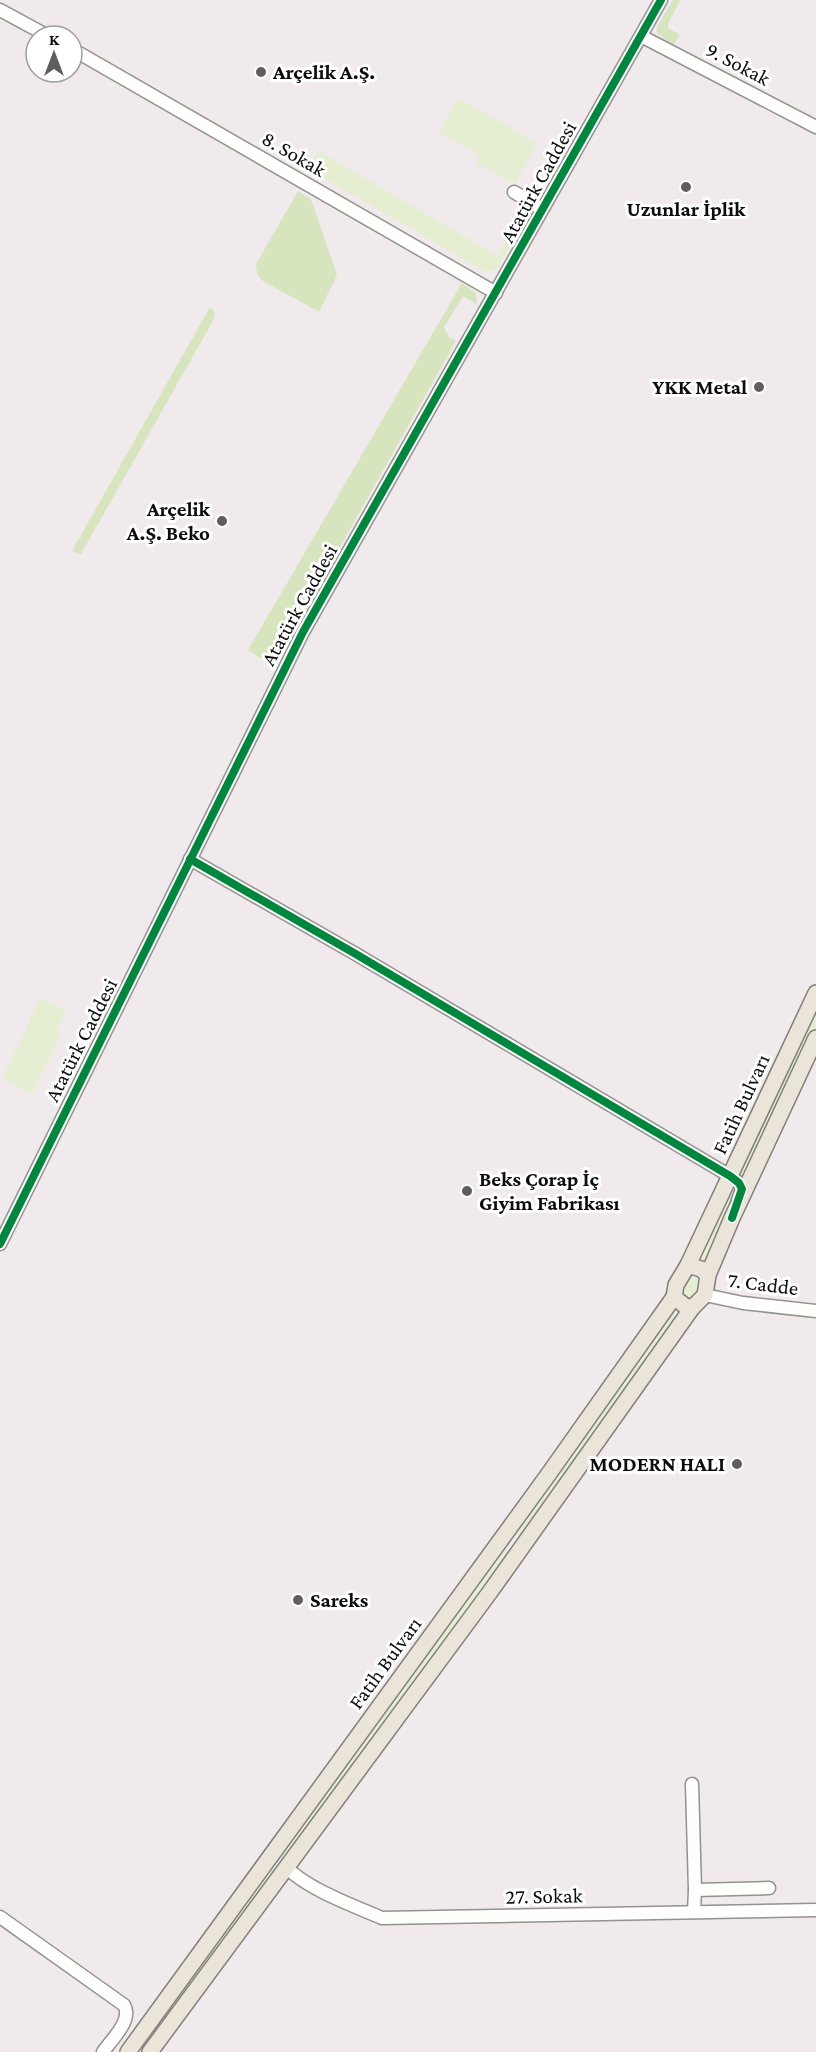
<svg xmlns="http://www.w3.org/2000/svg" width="816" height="2052" font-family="'Crimson Pro',serif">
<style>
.industrial{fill:#f0eaed;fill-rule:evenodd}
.green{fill:#e6eed1}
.forest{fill:#d7e5bf}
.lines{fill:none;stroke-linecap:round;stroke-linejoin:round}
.minor-casing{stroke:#93928f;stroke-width:15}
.major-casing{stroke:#807f7c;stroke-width:18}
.minor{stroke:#fefefd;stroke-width:12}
.major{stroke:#ebe4d9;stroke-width:15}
.cycleway-casing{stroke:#fff;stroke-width:11}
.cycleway{stroke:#00873e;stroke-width:8}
.poi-dot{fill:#5f5e5c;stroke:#fff;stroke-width:2}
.labels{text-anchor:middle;stroke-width:6;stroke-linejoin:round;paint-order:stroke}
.street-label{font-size:21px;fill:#0c0c0c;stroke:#fff}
.poi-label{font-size:21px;font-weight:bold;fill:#0c0c0c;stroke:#fff;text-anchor:start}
</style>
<rect width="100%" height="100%" fill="#faf7f0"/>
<path class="industrial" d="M0,0H816V2052H0ZM36,36H72V72H36Z"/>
<g class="green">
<path d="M458,98L537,143L515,184L476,163L480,155L439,132Z"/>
<path d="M317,152H321L497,256L522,212L527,215L498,268L486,272L308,169L307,166Z"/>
<path d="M41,998L66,1011L55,1033L60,1037L34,1090L30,1093L2,1078Z"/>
<path d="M816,1007V1031L743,1183L741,1177L737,1173Z"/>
<path d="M735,1185L738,1190L709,1263L699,1259Z"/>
<path d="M695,1278L699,1279L703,1286L697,1299L683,1300L682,1294L689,1279Z"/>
<path d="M678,1313L682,1317L522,1539L517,1537L516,1529L670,1315Z"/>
<path d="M502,1548L509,1549L512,1553L287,1859L280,1853Z"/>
<path d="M269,1867L274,1868L277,1872L147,2052H135Z"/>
</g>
<g class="forest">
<path d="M673,0H680L668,24V28L680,35L673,45L657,33V27Z"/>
<path d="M298,191L311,199L337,275L319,312L263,281C258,276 256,272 256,264Z"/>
<path d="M462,283L476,293L477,305L463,296L444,327L449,337L456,341L273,666L248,650Z"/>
<path d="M210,307L215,312L214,319L81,554L72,551Z"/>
</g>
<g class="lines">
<g class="minor-casing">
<g id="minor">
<path d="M0,10L48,36"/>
<path d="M641,36L816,127"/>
<path d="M72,49L496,293"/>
<path d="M514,192L542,209"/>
<path d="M190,859L354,953L730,1176L739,1183L742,1189L738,1200"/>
<path d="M0,1244L303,632L661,0"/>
<path d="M705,1295L743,1303L816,1311"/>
<path d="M692,1784L695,1890L694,1912"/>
<path d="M286,1867C309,1890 352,1905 382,1918L816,1910"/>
<path d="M695,1890L769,1888"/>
<path d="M0,1917L124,2005C133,2020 112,2039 103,2052"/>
</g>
</g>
<g class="major-casing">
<g id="major">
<path d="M688,1265L816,993"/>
<path d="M688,1265L701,1269L708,1275L705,1295L692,1308L685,1306L674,1297L676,1285Z"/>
<path d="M708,1275L732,1218L816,1038"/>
<path d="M128,2052L548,1475L674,1297"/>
<path d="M150,2052L490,1592L692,1308"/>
</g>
</g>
<use href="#minor" class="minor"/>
<use href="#major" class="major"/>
<g class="cycleway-casing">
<g id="cycleway">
<path d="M190,859L354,953L730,1176L739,1183L742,1189L732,1218"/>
<path d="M0,1244L303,632L661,0"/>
</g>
</g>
<use href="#cycleway" class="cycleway"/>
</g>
<g class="poi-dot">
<circle cx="261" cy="72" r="6"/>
<circle cx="686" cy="187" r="6"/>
<circle cx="759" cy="387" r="6"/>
<circle cx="222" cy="521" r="6"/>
<circle cx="467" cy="1191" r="6"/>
<circle cx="737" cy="1464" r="6"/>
<circle cx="298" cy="1600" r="6"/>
</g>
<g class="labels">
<g class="street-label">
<text transform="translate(738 64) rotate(28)" y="7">9. Sokak</text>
<text transform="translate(294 154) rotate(30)" y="7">8. Sokak</text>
<text transform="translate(538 182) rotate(-61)" y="7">Atatürk Caddesi</text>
<text transform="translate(299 605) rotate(-61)" y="7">Atatürk Caddesi</text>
<text transform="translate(81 1040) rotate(-63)" y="7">Atatürk Caddesi</text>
<text transform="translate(741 1104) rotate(-65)" y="7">Fatih Bulvarı</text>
<text transform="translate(763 1284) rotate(7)" y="7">7. Cadde</text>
<text transform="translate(385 1663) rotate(-54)" y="7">Fatih Bulvarı</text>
<text transform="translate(544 1896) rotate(-1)" y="7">27. Sokak</text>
</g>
<g class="poi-label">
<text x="273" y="79">Arçelik A.Ş.</text>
<text x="686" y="216" text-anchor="middle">Uzunlar İplik</text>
<text x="747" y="394" text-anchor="end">YKK Metal</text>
<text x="210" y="516" text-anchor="end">Arçelik<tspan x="210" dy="24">A.Ş. Beko</tspan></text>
<text x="479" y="1186">Beks Çorap İç<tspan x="479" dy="24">Giyim Fabrikası</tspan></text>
<text x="725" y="1471" text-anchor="end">MODERN HALI</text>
<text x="310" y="1607">Sareks</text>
</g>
</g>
<g transform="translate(54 54)"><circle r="28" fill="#ffffff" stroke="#9e9e9e" stroke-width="1.5"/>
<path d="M0-4.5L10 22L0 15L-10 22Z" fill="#5f5e5c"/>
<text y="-9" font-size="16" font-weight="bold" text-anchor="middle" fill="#0c0c0c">K</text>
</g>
</svg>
